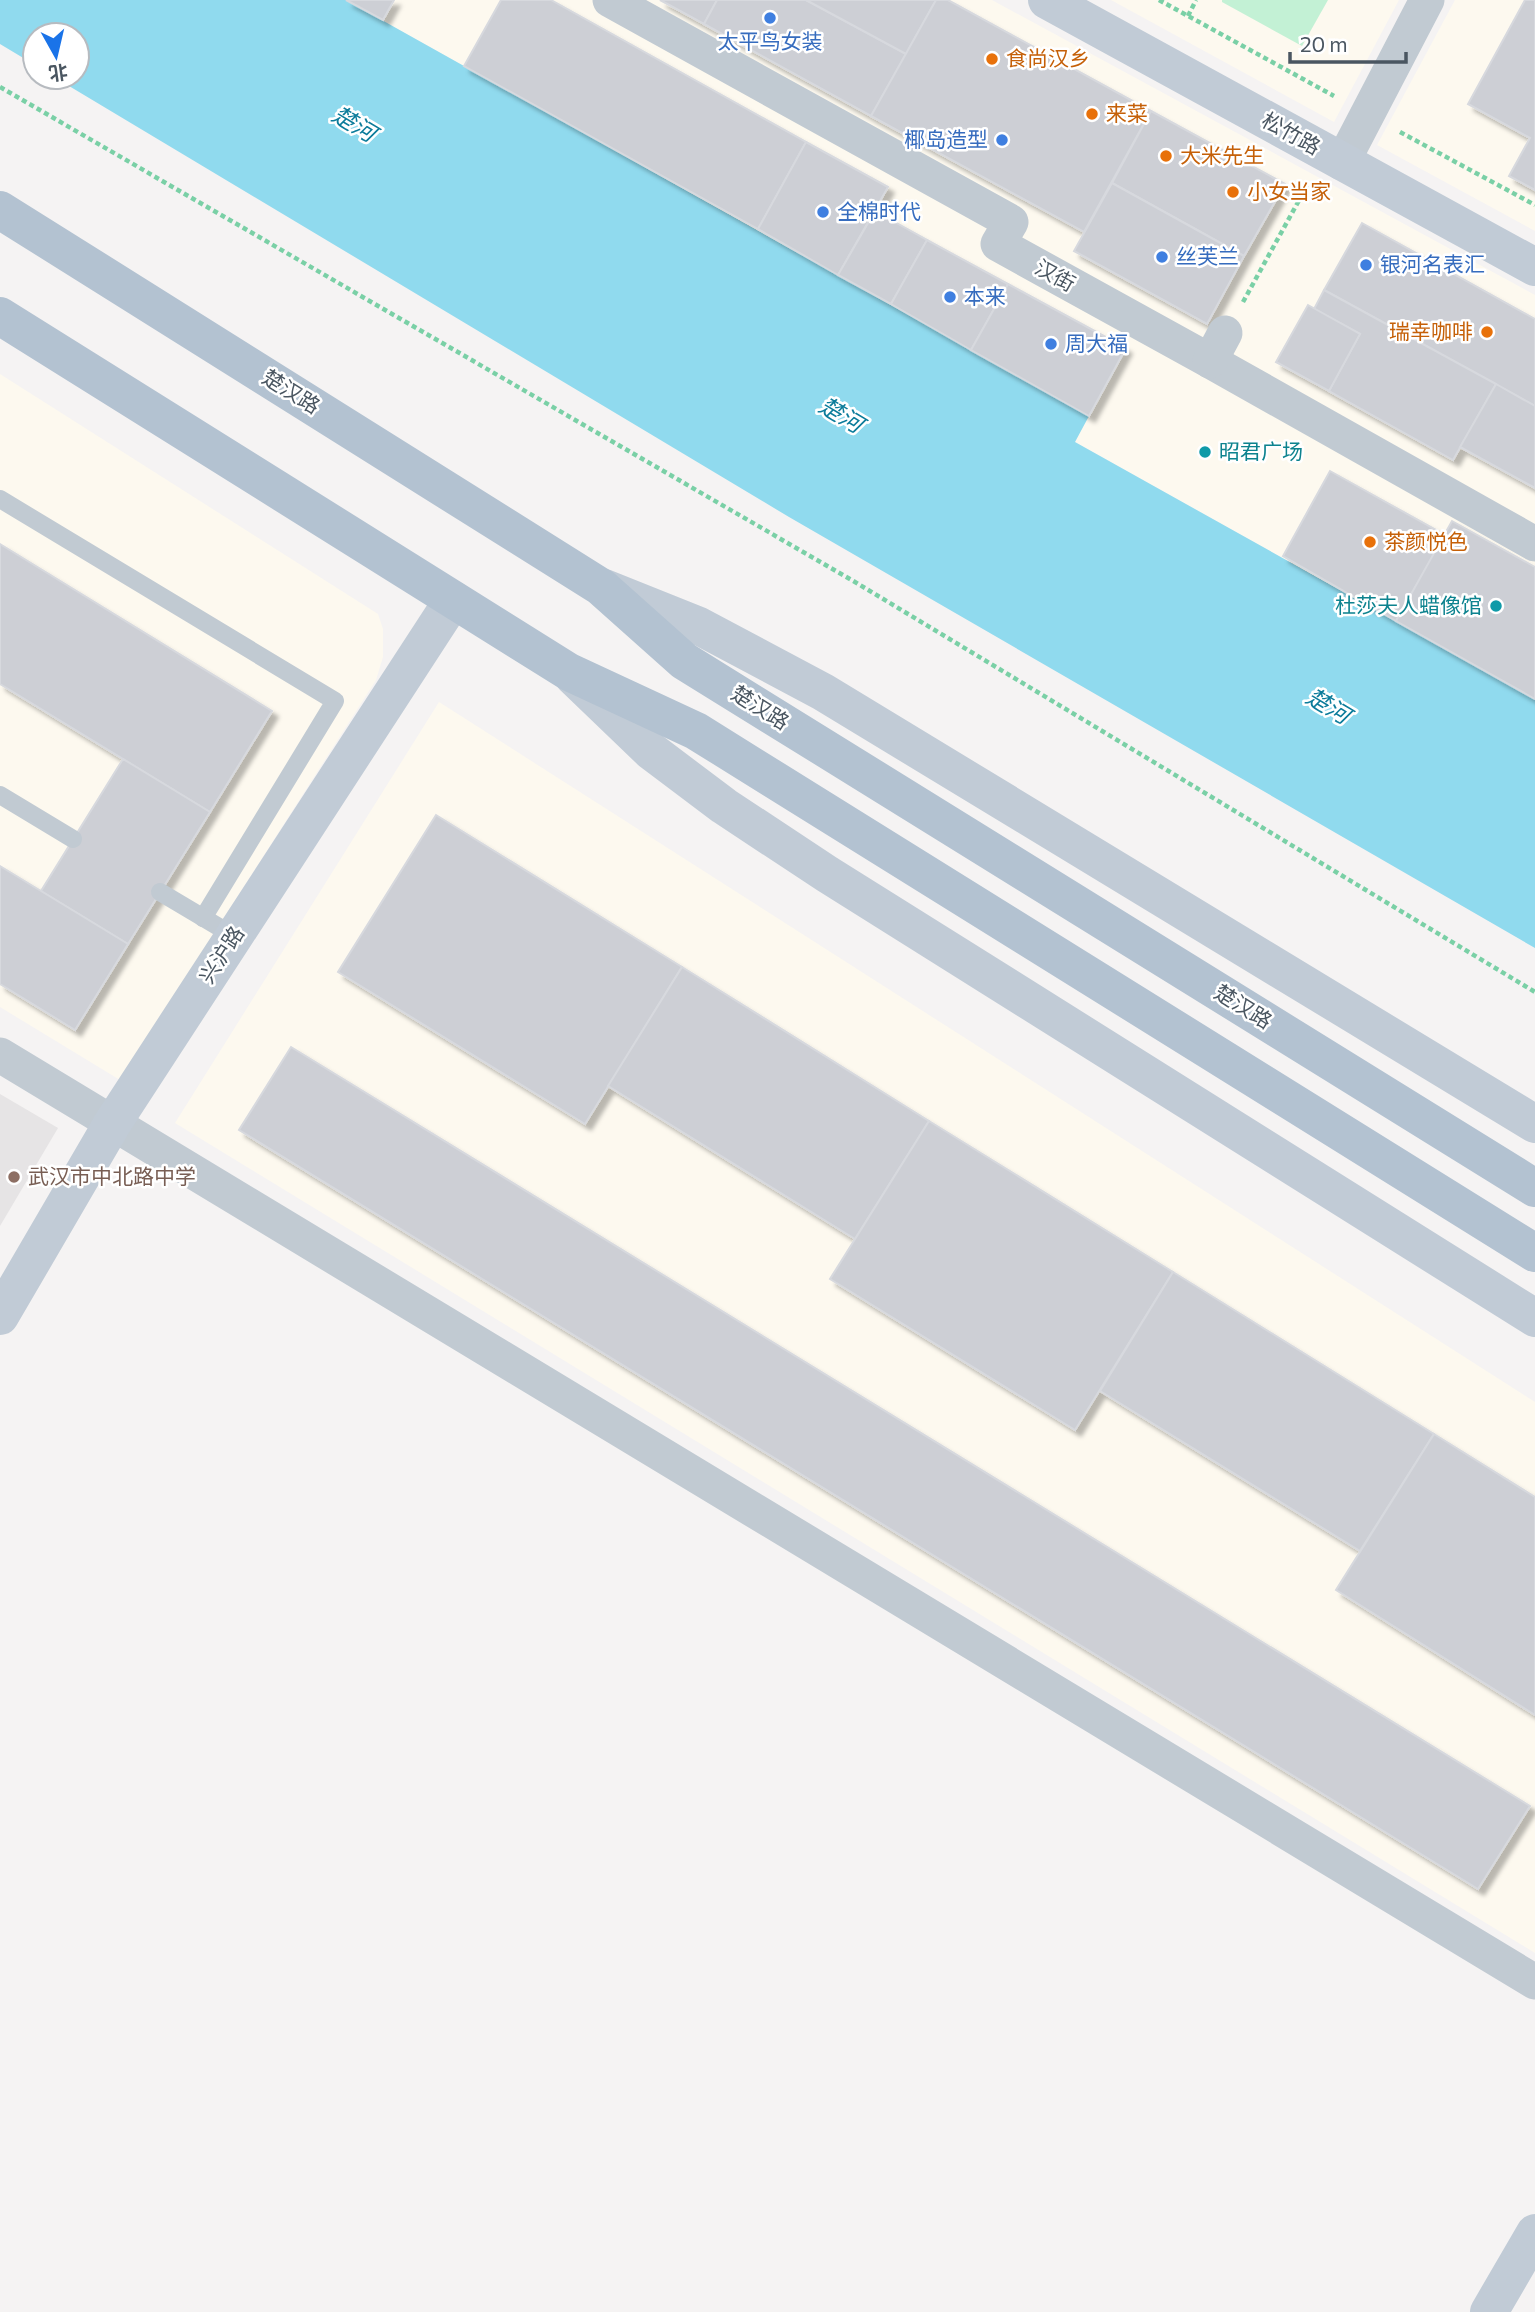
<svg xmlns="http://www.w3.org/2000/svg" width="1535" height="2312" font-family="Commissioner,'Noto Sans SC',sans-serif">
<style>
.commercial{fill:#fdf9ef}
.education{fill:#e6e4e5}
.green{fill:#c3f1d5}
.water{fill:#90daee}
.building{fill:#cdcfd5;stroke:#d7d9de;stroke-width:2;filter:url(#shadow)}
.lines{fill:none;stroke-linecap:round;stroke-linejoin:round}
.path{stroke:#7ad0a6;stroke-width:4.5;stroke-dasharray:5 3.5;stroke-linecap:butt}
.lane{stroke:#c1cad2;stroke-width:18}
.street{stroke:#c1cad2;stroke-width:35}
.secondary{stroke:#c1cbd6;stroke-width:38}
.primary{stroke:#b3c2d1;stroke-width:38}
.shop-dot{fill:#3f7fe0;stroke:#fff;stroke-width:2.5}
.food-dot{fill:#e8710a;stroke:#fff;stroke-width:2.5}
.culture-dot{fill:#0f9aa8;stroke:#fff;stroke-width:2.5}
.education-dot{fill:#8d6e63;stroke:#fff;stroke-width:2.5}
.labels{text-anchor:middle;stroke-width:5;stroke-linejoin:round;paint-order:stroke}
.shop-label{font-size:21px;fill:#366cbe;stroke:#fff;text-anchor:start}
.food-label{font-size:21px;fill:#c56008;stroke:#fff;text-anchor:start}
.street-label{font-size:21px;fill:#4a5661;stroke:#fff}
.culture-label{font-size:21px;fill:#0d838f;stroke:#fff;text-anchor:start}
.education-label{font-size:21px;fill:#785e54;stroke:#fff;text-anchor:start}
.water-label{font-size:23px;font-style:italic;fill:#0c7c9b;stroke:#fff}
</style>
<defs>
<filter id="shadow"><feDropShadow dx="6" dy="6" stdDeviation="2" flood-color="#0004"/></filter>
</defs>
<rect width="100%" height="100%" fill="#f5f3f3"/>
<g class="commercial">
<path d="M346,0H992L1535,295V699L1075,442L1088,416Z"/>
<path d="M1111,0H1399L1334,122Z"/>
<path d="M1455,0H1535V231L1377,145Z"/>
<path d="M0,374L378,614L383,629V657L376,680L120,1080L0,1007Z"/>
<path d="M439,702L1535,1402V1953L175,1123Z"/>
</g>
<path class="education" d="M0,1094L58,1128L0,1226Z"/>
<path class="green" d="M1222,0H1328L1302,46L1222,2Z"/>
<path class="water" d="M0,0H346L1089,416L1075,442L1535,699V948L789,517L54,77H77V35H35V65L0,44Z"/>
<g class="building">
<path d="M346,0H394L383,20Z"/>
<path d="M501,0H551L806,142L758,229L464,66Z"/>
<path d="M660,0H717L704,24Z"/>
<path d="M717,0H806L906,54L871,116L704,24Z"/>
<path d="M806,0H936L906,54Z"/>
<path d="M936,0H948L1151,111L1084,232L871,116Z"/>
<path d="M1525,0H1535V190L1509,176L1530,138L1468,104Z"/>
<path d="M1151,111L1285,184L1244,256L1112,183Z"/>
<path d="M806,142L888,187L838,275L758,229Z"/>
<path d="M1112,183L1244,256L1207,324L1074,251Z"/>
<path d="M875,211L927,240L891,304L838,275Z"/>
<path d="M1362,223L1535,319V406L1324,290Z"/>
<path d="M927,240L1008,284L971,350L891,304Z"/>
<path d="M1008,284L1126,348L1089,416L971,350Z"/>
<path d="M1324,290L1496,384L1453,460L1329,391L1360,334L1314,309Z"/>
<path d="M1308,305L1360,334L1329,391L1276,362Z"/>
<path d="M1496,384L1535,406V488L1460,447Z"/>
<path d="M1330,471L1445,535L1396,621L1283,556Z"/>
<path d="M1452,521L1535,567V699L1396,621Z"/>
<path d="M0,544L272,711L210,812L0,684Z"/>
<path d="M123,759L210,812L128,944L41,891Z"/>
<path d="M436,815L682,967L585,1124L338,972Z"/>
<path d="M0,866L128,944L75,1030L0,984Z"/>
<path d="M682,967L929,1121L855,1239L608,1086Z"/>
<path d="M291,1047L1530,1806L1478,1889L239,1130Z"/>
<path d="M929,1121L1173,1272L1075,1430L830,1279Z"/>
<path d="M1173,1272L1434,1434L1360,1551L1100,1391Z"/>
<path d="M1434,1434L1535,1497V1715L1336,1590Z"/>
</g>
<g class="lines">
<g class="path">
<path d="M1159,0L1334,96"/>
<path d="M1188,16L1196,0"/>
<path d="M0,87L855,582L1535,992"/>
<path d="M1400,132L1535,205"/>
<path d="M1243,302L1308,184"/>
</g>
<g class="lane">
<path d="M0,499L335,701L203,918"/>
<path d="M0,795L73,839"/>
<path d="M160,892L234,936"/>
</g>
<g class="street">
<path d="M610,0L1011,222L998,244L1210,361L1535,544"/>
<path d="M1342,163L1427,0"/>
<path d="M1210,361L1225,333"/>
<path d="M0,1055L1535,1982"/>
</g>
<g class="secondary">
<path d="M1047,0L1535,267"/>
<path d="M604,588L699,626L823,692L1535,1124"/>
<path d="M573,676L651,751L724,806L827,874L1535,1318"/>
<path d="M0,1316L112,1124L453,600"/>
<path d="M1489,2312L1535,2233"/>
</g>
<g class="primary">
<path d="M0,210L601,587L684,661L1535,1188"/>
<path d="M0,316L569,672L696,731L1535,1253"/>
</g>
</g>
<g class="shop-dot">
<circle cx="770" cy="18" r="7"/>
<circle cx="1002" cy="140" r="7"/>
<circle cx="823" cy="212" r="7"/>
<circle cx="1162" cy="257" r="7"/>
<circle cx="1366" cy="265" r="7"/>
<circle cx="950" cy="297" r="7"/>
<circle cx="1051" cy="344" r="7"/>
</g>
<g class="food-dot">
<circle cx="992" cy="59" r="7"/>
<circle cx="1092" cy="114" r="7"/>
<circle cx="1166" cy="156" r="7"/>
<circle cx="1233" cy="192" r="7"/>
<circle cx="1487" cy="332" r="7"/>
<circle cx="1370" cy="542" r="7"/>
</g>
<g class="culture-dot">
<circle cx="1205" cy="452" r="7"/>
<circle cx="1496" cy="606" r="7"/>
</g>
<circle class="education-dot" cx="14" cy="1177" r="7"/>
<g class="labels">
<g class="shop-label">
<text x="770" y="49" text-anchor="middle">太平鸟女装</text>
<text x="988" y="147" text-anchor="end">椰岛造型</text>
<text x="837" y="219">全棉时代</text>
<text x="1176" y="264">丝芙兰</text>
<text x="1380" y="272">银河名表汇</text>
<text x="964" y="304">本来</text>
<text x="1065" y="351">周大福</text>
</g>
<g class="food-label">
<text x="1006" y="66">食尚汉乡</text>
<text x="1106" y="121">来菜</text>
<text x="1180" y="163">大米先生</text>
<text x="1247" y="199">小女当家</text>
<text x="1473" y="339" text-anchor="end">瑞幸咖啡</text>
<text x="1384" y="549">茶颜悦色</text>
</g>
<g class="street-label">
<text transform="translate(1291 134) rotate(29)" y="7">松竹路</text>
<text transform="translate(1055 276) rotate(29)" y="7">汉街</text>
<text transform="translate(291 392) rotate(32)" y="7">楚汉路</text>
<text transform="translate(760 708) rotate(32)" y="7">楚汉路</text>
<text transform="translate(222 955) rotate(-57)" y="7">兴沪路</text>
<text transform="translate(1243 1007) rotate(32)" y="7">楚汉路</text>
</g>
<g class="culture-label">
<text x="1219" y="459">昭君广场</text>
<text x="1482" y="613" text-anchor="end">杜莎夫人蜡像馆</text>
</g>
<g class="education-label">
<text x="28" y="1184">武汉市中北路中学</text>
</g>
<g class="water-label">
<text transform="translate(354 124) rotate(31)" y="8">楚河</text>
<text transform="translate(841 415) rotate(31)" y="8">楚河</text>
<text transform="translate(1328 706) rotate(31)" y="8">楚河</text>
</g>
</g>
<g transform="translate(56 56) rotate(172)"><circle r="33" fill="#ffffff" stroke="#b7bbc0" stroke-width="2"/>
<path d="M0-5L12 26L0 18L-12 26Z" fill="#1a73e8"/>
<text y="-10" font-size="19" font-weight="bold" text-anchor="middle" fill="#4a5661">北</text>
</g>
<path d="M1290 52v10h116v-10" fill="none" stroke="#4a5661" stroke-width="3.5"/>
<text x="1300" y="52" font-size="21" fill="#4a5661" stroke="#ffffff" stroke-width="5" paint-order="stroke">20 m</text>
</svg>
